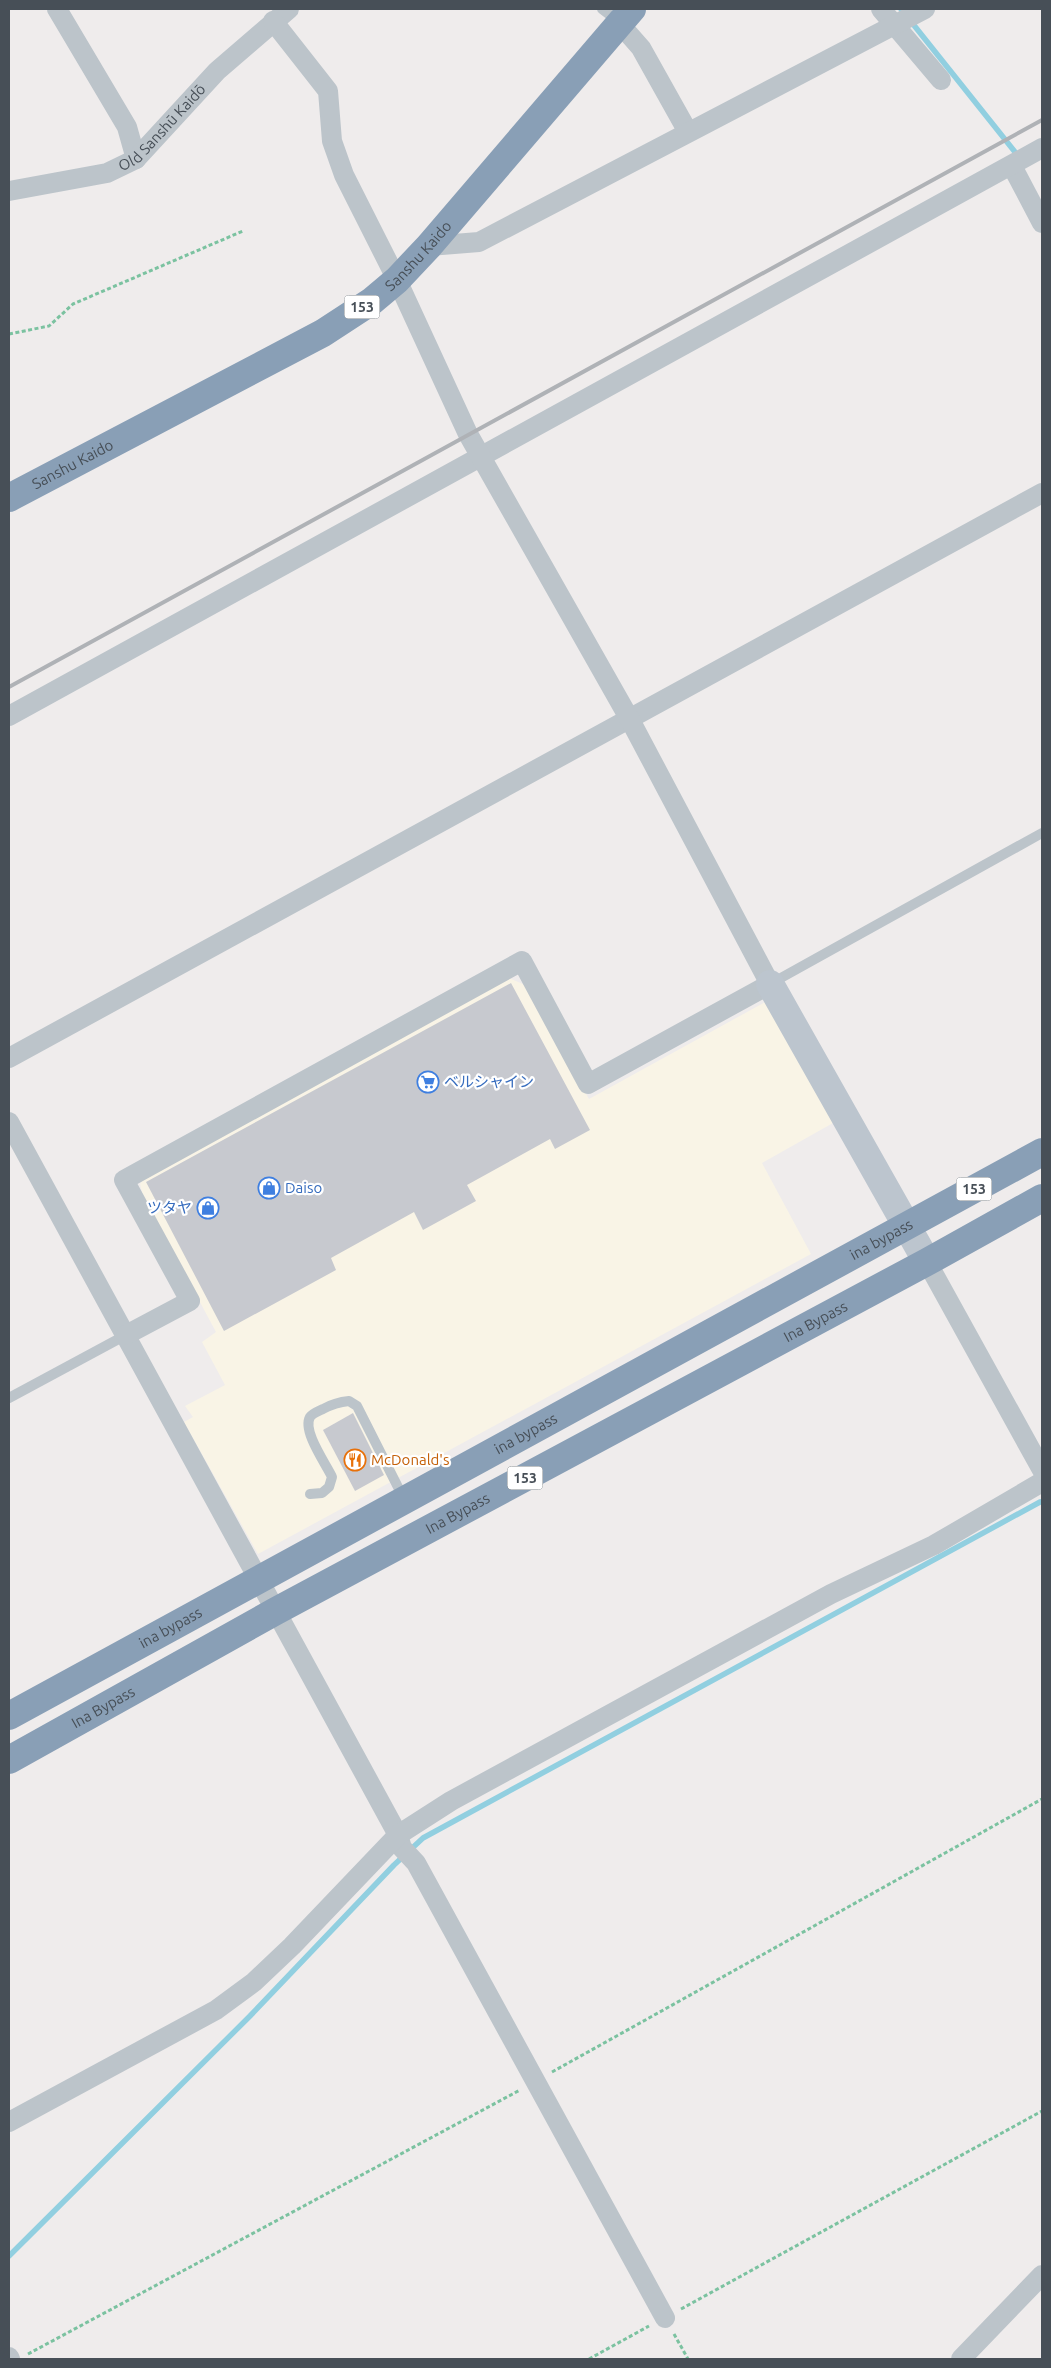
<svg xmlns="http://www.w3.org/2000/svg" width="1051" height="2368" font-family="Ubuntu,'Noto Sans JP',sans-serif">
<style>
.commercial{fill:#f9f4e6}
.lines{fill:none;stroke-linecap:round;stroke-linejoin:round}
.stream{stroke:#91cfe0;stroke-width:5.5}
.building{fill:#c7c9cf}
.path{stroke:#7bc2a0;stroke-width:3;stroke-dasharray:4 2.5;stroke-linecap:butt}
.lane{stroke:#bcc4ca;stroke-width:10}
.street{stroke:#bcc4ca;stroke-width:20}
.secondary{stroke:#bcc5ce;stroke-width:28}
.highway{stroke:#899fb6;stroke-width:28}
.rail{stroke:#afb2b6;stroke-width:4}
.labels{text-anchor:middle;stroke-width:4.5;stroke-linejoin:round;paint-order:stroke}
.shield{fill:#fff;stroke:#7e8489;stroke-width:1}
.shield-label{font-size:14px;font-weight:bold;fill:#474f57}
.street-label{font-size:15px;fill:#474f57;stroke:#fff}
.shop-label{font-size:15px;fill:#366cbe;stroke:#fff;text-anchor:start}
.food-label{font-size:15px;fill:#c56008;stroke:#fff;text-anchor:start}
</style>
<rect width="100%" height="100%" fill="#efecec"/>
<path class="commercial" d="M509,978L525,985L589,1099L767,1001L833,1123L762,1163L811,1254L258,1554L184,1422L193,1417L185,1406L225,1385L202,1342L216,1332L143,1196L140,1184L144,1178Z"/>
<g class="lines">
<g class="stream">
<path d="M901,9L1015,152"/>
<path d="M9,2256L250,2016L394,1865L423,1838L1040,1502"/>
</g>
</g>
<g class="building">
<path d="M511,983L590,1130L555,1149L550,1139L467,1185L476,1201L423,1230L414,1212L331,1258L336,1270L224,1331L146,1182Z"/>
<path d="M353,1413L384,1475L355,1491L323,1430Z"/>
</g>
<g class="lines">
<g class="path">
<path d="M9,334L49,326L73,304L243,231"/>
<path d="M552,2072L1042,1799"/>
<path d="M681,2309L1042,2111"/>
<path d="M674,2334L688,2359"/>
<path d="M28,2354L520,2090"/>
<path d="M589,2359L649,2326"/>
</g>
<g class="lane">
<path d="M602,9L619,22"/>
<path d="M770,984L1042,833"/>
<path d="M9,1398L126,1335"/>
<path d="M310,1494L322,1493L329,1487L332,1477C326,1464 302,1431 310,1417C313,1413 319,1411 323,1409C332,1404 339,1402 349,1401L357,1406L404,1499"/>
</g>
<g class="street">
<path d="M57,9L127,127L136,159"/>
<path d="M881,9L941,80"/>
<path d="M619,23L641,48L688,132"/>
<path d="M1012,166L1042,223"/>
<path id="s1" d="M9,191L107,173L136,159L217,71L289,9"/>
<path d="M429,246L479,242L925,9"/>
<path d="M9,716L1042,148"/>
<path d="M9,1058L1042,493"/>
<path d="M9,1122L398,1835L402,1848L416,1863L665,2318"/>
<path d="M927,1262L1042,1470"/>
<path d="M126,1335L190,1301L124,1180L522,961L588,1084L770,984L629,718L468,434L397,280L344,175L332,141L328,91L273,21"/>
<path d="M9,2122L216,2010L254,1982L292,1946L398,1835L451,1801L831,1594L934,1545L1042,1482"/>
<path d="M9,2357L10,2359"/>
<path d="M961,2359L1042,2275"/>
</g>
<path class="secondary" d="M770,984L927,1262"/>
<g class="highway">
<path id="s2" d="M9,498L323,333L372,301L397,280L429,246L632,9"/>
<path id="s3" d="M9,1716L1042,1152"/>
<path id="s4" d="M9,1760L276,1611L927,1262L1042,1198"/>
</g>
<path class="rail" d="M9,687L1042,120"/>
</g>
<defs>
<g id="supermarket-ring" transform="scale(1.125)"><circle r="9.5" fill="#fff" stroke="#3f7fe0" stroke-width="1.5"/><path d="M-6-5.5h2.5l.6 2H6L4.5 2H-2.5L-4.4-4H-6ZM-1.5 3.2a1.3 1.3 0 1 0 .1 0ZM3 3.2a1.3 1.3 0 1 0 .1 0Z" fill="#3f7fe0"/></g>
<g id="shop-ring" transform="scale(1.125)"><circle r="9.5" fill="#fff" stroke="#3f7fe0" stroke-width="1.5"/><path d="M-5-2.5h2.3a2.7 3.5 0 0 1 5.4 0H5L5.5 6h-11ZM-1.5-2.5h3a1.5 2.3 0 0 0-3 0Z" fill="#3f7fe0"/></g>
<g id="restaurant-ring" transform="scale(1.125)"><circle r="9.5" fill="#fff" stroke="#e8710a" stroke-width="1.5"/><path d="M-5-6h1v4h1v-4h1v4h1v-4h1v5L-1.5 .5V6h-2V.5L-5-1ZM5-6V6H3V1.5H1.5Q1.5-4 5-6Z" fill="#e8710a"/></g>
</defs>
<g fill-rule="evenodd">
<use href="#supermarket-ring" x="428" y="1082"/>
<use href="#shop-ring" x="269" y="1188"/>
<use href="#shop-ring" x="208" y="1208"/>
<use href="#restaurant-ring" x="355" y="1460"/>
</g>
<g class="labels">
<g class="shield">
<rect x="344.5" y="295.5" width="35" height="23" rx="4"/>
<rect x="956.5" y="1177.5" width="35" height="23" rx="4"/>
<rect x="507.5" y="1466.5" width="35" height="23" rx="4"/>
</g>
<g class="shield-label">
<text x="362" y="312">153</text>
<text x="974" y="1194">153</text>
<text x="525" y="1483">153</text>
</g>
<g class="street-label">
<text dy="5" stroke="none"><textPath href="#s1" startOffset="172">Old Sanshū Kaidō</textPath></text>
<text dy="5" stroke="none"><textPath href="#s2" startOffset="478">Sanshu Kaido</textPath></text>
<text dy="5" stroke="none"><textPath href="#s2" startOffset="72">Sanshu Kaido</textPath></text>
<text dy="5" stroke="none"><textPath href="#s3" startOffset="994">ina bypass</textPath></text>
<text dy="5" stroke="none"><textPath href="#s4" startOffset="918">Ina Bypass</textPath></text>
<text dy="5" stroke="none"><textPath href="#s3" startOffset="589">ina bypass</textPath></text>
<text dy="5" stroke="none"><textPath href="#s4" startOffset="512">Ina Bypass</textPath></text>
<text dy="5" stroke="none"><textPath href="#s3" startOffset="184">ina bypass</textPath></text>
<text dy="5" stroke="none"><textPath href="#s4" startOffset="108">Ina Bypass</textPath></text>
</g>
<g class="shop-label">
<text x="444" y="1087">ベルシャイン</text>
<text x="285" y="1193">Daiso</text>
<text x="192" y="1213" text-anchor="end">ツタヤ</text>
</g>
<g class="food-label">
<text x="371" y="1465">McDonald's</text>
</g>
</g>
<rect width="1051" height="2368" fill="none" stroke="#474f57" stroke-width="20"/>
</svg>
